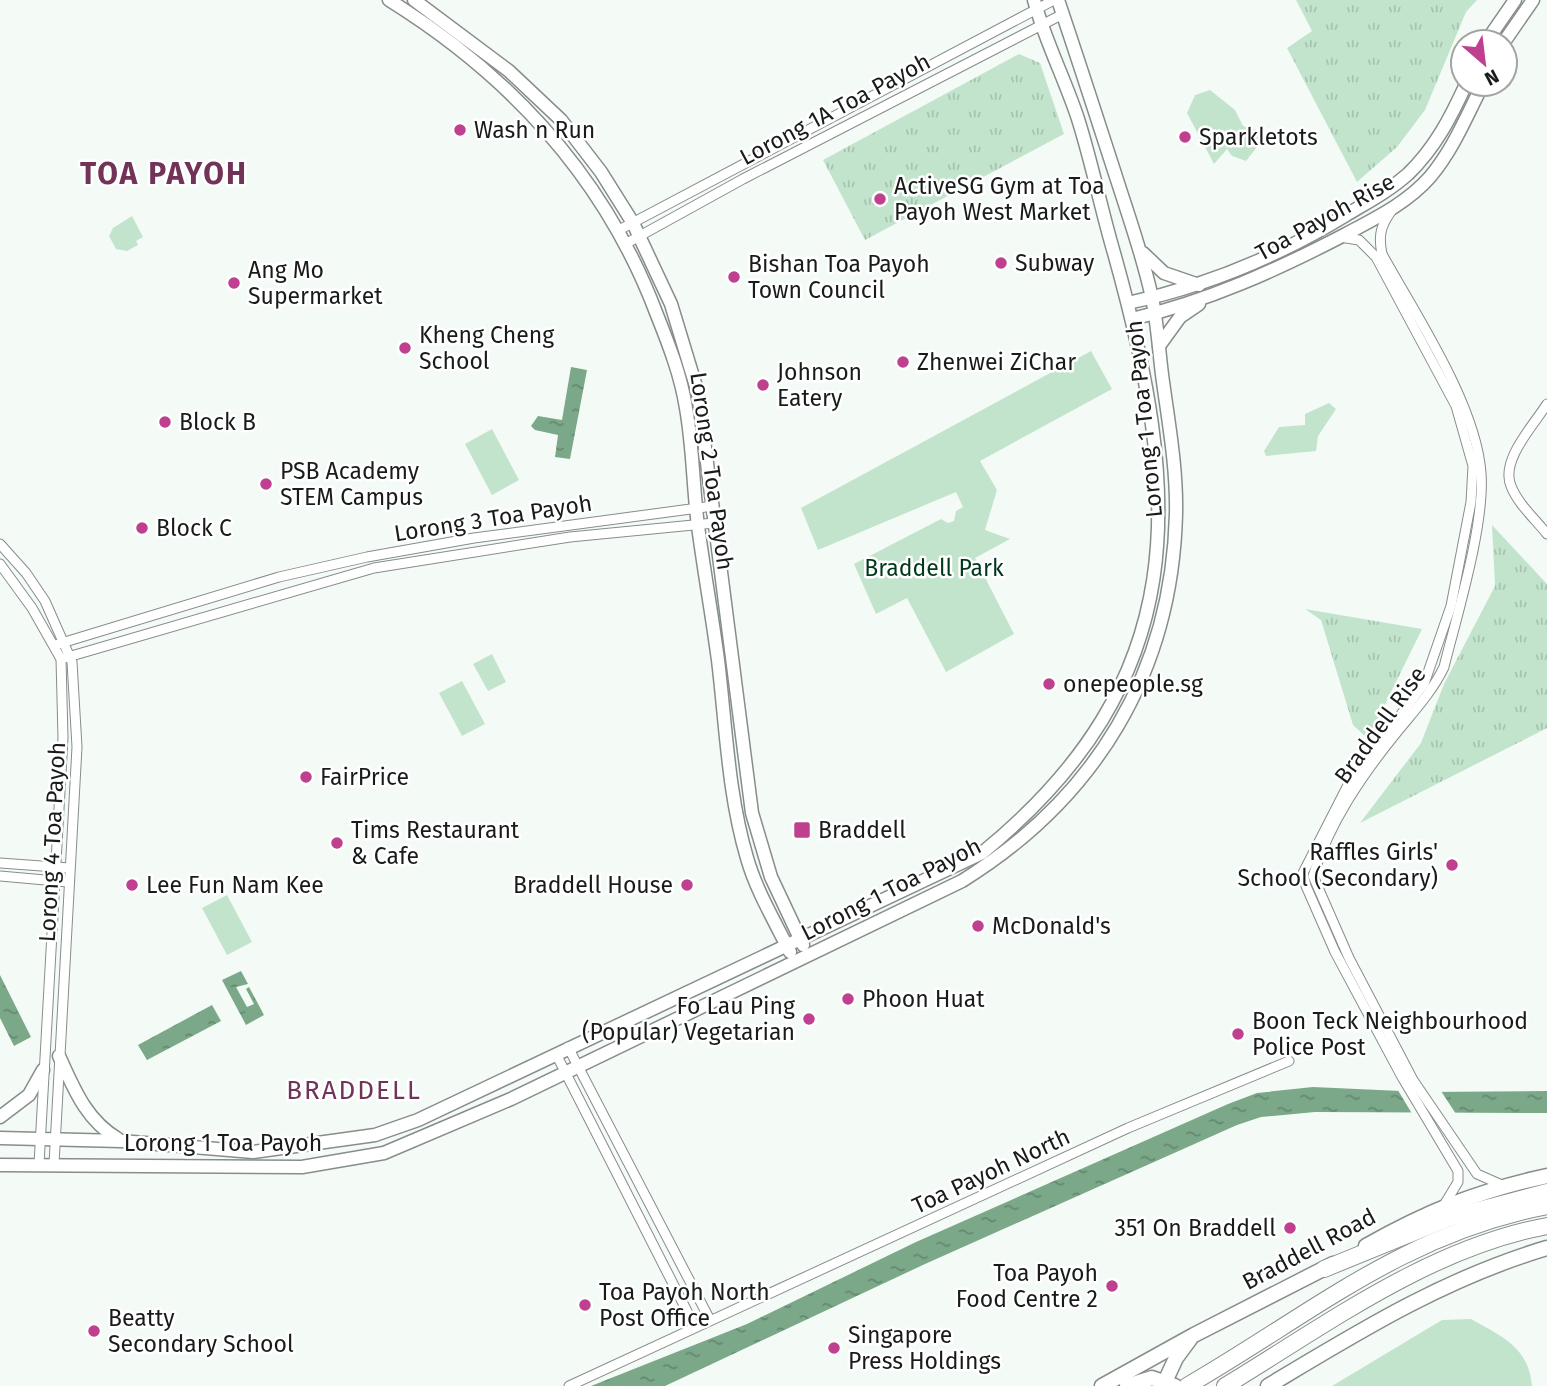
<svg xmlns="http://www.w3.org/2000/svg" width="1547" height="1386" font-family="'Fira Sans',sans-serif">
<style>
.grass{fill:url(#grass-tufts)}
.green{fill:#c2e4cc}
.water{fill:url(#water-ripples)}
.pier{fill:#f4fbf6}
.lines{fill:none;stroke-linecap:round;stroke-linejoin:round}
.street-casing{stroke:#878d89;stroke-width:11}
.secondary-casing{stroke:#878d89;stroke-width:15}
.primary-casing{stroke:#878d89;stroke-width:17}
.highway-casing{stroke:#878d89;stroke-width:18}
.street{stroke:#fff;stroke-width:9}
.secondary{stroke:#fff;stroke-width:12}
.primary{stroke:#fff;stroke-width:14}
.highway{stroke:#fff;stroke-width:16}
.poi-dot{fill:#be408e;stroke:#fff;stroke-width:2.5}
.labels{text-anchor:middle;stroke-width:5;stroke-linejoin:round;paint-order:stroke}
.street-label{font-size:23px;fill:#181b19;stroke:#fff}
.poi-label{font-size:23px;fill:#181b19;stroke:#fff;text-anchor:start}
.park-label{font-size:23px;fill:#00381b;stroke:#fff}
.quarter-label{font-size:26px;letter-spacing:2px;fill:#723358;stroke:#fff}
.district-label{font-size:30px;font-weight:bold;letter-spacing:2px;fill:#723358;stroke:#fff}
</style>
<defs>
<pattern id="grass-tufts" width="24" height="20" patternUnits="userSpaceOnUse" patternTransform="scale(1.75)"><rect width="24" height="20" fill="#c2e4cc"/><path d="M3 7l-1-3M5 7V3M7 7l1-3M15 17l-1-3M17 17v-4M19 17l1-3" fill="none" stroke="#a6c3af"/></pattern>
<pattern id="water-ripples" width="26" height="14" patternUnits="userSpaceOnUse" patternTransform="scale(1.75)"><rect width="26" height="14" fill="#7ba889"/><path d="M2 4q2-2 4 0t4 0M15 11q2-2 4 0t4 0" fill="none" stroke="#64886f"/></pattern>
</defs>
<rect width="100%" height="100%" fill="#f4fbf6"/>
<g class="grass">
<path d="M1296,0H1477L1466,12L1425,110L1397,147L1357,182L1287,48L1312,31Z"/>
<path d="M1019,54L1040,63L1064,134L865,240L823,160Z"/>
<path d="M1492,525L1547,584V728L1360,823L1421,743L1444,684L1495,586Z"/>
<path d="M1305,609L1422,629L1368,739L1353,725L1321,620Z"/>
</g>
<g class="green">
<path d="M1210,90L1235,110L1243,126L1260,131L1257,147L1246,161L1232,156L1227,149L1214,164L1187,113L1195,95Z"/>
<path d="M132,216L143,237L136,241L138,245L127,251L116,249L109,236L113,228Z"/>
<path d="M1091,351L1112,389L980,461L997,490L985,530L1010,539L975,558L1014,634L946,672L907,598L876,614L854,564L941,519L948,523L954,521L956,511L963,507L956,492L818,550L801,508Z"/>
<path d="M1329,403L1336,409L1318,436L1316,451L1266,456L1264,451L1279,427L1305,425V414Z"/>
<path d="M492,429L519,480L492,495L465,444Z"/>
<path d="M492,654L506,682L488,691L473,664Z"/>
<path d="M462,681L485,724L462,736L439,693Z"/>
<path d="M227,895L252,942L227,955L202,908Z"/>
<path d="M1471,1319C1501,1336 1529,1347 1532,1386H1332L1442,1320Z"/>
</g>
<g class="water">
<path d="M571,367L587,370L570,459L555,457L558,435L535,430L531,426L538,416L562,420Z"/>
<path d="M241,971L248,984L236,987L247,1007L254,1004L246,989L249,987L264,1015L246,1025L222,980Z"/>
<path d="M0,975L31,1037L14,1046L0,1018Z"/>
<path d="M212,1005L221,1021L147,1060L138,1045Z"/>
<path d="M1313,1087L1423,1092L1547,1091V1113L1315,1112L1261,1117L1237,1125L925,1264L665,1386H591L747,1324L916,1242L1228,1104L1257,1093Z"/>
</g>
<path class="pier" d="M1396,1087L1439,1088L1458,1117H1414Z"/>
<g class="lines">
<g class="street-casing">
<g id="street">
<path d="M1392,210C1381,225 1378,235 1382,254C1415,314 1476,404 1481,473C1485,524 1457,615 1444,667C1432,692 1414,711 1397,732C1362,775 1329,823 1313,876L1349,958L1413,1080L1477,1174L1502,1185"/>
<path d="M619,230L1054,0"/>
<path d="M1340,237L1359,240L1376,257L1456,406L1473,466L1471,502L1451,606L1424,684L1349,783L1303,873L1306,886L1335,952L1402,1077L1458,1171V1182L1444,1205"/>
<path d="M627,243L743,179L1063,14"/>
<path d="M1547,404C1534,425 1500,460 1511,486C1518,504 1535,519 1547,534"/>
<path d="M0,544L26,573L45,601L72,662L77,747L54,1164"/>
<path d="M0,564L32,608L61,659L63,738L39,1164"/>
<path d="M55,645L279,577L367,557L474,538L713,506"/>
<path d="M61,659L374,568L570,537L714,523"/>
<path d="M0,863L69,868"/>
<path d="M0,876L68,882"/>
<path d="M568,1047L710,1320"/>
<path d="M556,1054L695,1327"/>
<path d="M569,1386L1128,1128L1289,1061"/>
</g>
</g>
<g class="secondary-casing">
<g id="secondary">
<path d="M389,0C511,76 606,179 657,315C669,345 681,376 686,408C693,447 693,487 698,526C704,571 712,615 718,660C726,726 728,794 747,858C756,890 775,922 790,952"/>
<path d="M414,0L509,71L561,120L601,172L633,223L671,304L698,393L752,813L771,877L803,945"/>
<path d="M1486,42L1515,0"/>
<path d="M1504,42L1533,0"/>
<path d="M1143,253L1164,273L1199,285"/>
<path d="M1128,303C1207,286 1277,257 1346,215C1368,202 1389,191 1408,174C1435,148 1451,117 1466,84"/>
<path d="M1132,319C1208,301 1277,270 1346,234C1376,218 1407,203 1430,177C1454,148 1466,117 1483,84"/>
<path d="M1159,346L1180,317L1199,304"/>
<path d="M59,1056C74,1089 86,1120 118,1139"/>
<path d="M0,1117L29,1095L43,1070"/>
<path d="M0,1138L121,1141L253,1152L375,1135L418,1120L982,853C1195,679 1182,496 1114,253C1101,209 1092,163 1078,119C1065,79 1045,41 1034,0"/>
<path d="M0,1165L302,1167L384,1153L511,1099L962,881C1096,798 1172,672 1176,514C1177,470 1169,425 1163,382C1159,354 1158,326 1152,298C1144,260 1131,223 1119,186C1099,124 1079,62 1058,0"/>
</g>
</g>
<g class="primary-casing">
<g id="primary">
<path d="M1366,1246C1428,1211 1478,1191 1547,1176"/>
<path d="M1102,1386L1194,1335L1333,1264"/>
<path d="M1127,1386L1152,1378L1175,1386"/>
<path d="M1163,1386L1176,1358L1190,1339"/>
<path d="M1268,1386C1358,1332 1445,1278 1547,1248"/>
</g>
</g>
<g class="highway-casing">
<g id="highway">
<path d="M1324,1269L1449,1218L1547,1192"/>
<path d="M1187,1386C1310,1315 1402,1234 1547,1206"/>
<path d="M1225,1386C1326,1325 1429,1248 1547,1226"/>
</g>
</g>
<use href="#street" class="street"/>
<use href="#secondary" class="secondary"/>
<use href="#primary" class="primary"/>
<use href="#highway" class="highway"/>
</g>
<g class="poi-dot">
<circle cx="460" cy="130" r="7"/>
<circle cx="1185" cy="137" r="7"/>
<circle cx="880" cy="199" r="7"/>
<circle cx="1001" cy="263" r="7"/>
<circle cx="734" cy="277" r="7"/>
<circle cx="234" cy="283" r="7"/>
<circle cx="405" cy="348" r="7"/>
<circle cx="903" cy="362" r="7"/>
<circle cx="763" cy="385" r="7"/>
<circle cx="165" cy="422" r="7"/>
<circle cx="266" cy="484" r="7"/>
<circle cx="142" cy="528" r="7"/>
<circle cx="1049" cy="684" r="7"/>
<circle cx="306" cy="777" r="7"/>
<rect x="793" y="821" width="18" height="18" rx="3.5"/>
<circle cx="337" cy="843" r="7"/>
<circle cx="1452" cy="865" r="7"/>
<circle cx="132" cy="885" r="7"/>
<circle cx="687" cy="885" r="7"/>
<circle cx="978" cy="926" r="7"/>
<circle cx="848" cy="999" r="7"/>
<circle cx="809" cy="1019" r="7"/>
<circle cx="1238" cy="1034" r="7"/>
<circle cx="1290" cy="1228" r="7"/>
<circle cx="1112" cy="1286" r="7"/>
<circle cx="585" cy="1305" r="7"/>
<circle cx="94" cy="1331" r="7"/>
<circle cx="834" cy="1348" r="7"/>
</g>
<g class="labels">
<g class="street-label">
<text transform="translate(835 109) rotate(-28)" y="8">Lorong 1A Toa Payoh</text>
<text transform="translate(1325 217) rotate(-29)" y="8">Toa Payoh Rise</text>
<text transform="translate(1144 419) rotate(-96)" y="8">Lorong 1 Toa Payoh</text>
<text transform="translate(712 471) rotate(82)" y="8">Lorong 2 Toa Payoh</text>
<text transform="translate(493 518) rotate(-9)" y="8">Lorong 3 Toa Payoh</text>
<text transform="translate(1380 725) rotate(-54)" y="8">Braddell Rise</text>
<text transform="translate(52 842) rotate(-87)" y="8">Lorong 4 Toa Payoh</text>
<text transform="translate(891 889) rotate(-27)" y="8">Lorong 1 Toa Payoh</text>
<text x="223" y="1151">Lorong 1 Toa Payoh</text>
<text transform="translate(991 1171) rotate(-25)" y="8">Toa Payoh North</text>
<text transform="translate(1309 1249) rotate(-28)" y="8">Braddell Road</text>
</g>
<g class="poi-label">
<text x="474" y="138">Wash n Run</text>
<text x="1199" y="145">Sparkletots</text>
<text x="894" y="194">ActiveSG Gym at Toa<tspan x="894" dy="26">Payoh West Market</tspan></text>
<text x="1015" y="271">Subway</text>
<text x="748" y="272">Bishan Toa Payoh<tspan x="748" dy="26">Town Council</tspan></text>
<text x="248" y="278">Ang Mo<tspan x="248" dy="26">Supermarket</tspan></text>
<text x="419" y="343">Kheng Cheng<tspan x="419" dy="26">School</tspan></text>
<text x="917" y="370">Zhenwei ZiChar</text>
<text x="777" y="380">Johnson<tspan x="777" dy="26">Eatery</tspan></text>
<text x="179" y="430">Block B</text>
<text x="280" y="479">PSB Academy<tspan x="280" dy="26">STEM Campus</tspan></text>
<text x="156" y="536">Block C</text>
<text x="1063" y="692">onepeople.sg</text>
<text x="320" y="785">FairPrice</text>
<text x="351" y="838">Tims Restaurant<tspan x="351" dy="26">&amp; Cafe</tspan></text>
<text x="818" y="838">Braddell</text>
<text x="1438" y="860" text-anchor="end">Raffles Girls'<tspan x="1438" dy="26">School (Secondary)</tspan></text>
<text x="146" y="893">Lee Fun Nam Kee</text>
<text x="673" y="893" text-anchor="end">Braddell House</text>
<text x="992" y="934">McDonald's</text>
<text x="862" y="1007">Phoon Huat</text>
<text x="795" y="1014" text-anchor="end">Fo Lau Ping<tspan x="795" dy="26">(Popular) Vegetarian</tspan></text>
<text x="1252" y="1029">Boon Teck Neighbourhood<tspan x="1252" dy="26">Police Post</tspan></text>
<text x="1276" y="1236" text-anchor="end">351 On Braddell</text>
<text x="1098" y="1281" text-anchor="end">Toa Payoh<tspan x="1098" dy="26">Food Centre 2</tspan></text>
<text x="599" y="1300">Toa Payoh North<tspan x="599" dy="26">Post Office</tspan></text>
<text x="108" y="1326">Beatty<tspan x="108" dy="26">Secondary School</tspan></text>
<text x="848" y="1343">Singapore<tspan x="848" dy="26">Press Holdings</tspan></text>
</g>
<g class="park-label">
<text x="934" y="576">Braddell Park</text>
</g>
<g class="quarter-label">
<text x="354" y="1099">BRADDELL</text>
</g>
<g class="district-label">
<text x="164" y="184">TOA PAYOH</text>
</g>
</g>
<g transform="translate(1484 63) rotate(152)"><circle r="33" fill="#ffffff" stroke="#a3a4a3" stroke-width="2"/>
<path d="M0-5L12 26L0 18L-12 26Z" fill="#be408e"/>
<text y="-10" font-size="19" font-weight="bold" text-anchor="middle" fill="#181b19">N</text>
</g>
</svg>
